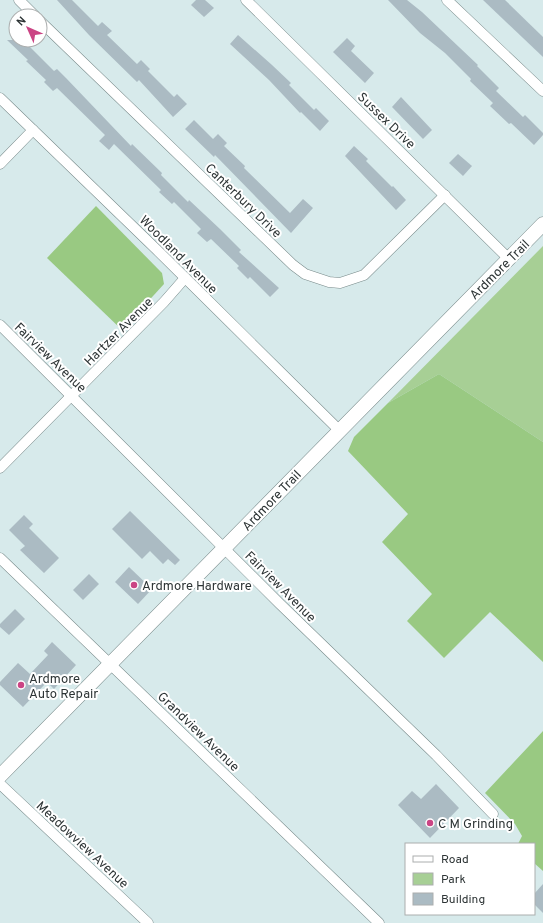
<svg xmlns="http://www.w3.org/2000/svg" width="543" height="923" font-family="Overpass,sans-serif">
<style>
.green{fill:#a7cf95}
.forest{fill:#99c982}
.building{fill:#abbbc3}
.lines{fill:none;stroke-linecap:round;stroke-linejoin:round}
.street-casing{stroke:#788a8a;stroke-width:11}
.secondary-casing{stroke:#788a8a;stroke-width:15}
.street{stroke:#fff;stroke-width:10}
.secondary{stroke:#fff;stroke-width:14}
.poi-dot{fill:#cb4484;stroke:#fff;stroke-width:1.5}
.labels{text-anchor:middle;stroke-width:4;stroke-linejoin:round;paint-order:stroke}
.street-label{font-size:13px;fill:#2d3435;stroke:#fff}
.poi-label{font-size:13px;fill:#2d3435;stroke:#fff;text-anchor:start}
</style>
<rect width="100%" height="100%" fill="#d7eaeb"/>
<path class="green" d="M543,246V442L439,374L388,403Z"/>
<g class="forest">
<path d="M96,206L162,273L164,284L122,330L47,258Z"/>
<path d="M439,374L543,442V662L490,612L444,658L407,621L432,594L382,542L408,514L348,451L354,437L388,403Z"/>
<path d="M543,731V871L534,863V844H518L522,836L515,824L485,793Z"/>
</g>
<g class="building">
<path d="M57,0H72L98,26L102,22L112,31L107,35L137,64L141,60L150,69L148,71L174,97L177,94L187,104L173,117L139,80L137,82L89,35Z"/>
<path d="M196,0H205L214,8L204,17L191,5Z"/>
<path d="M388,0H407L422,12L478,65L477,66L499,88L496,91L523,117L525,115L543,133V135L534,145L511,123L509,124L490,106L493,103L470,81L471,79L445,53L420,33Z"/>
<path d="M483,0H505L543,37V57Z"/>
<path d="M238,35L272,65L291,83L289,85L314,110L316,108L329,121L320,131L301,112L300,113L269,80L230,44Z"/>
<path d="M347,38L355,46L351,51L374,73L365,83L333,52Z"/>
<path d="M7,40H25L30,44L29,46L54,71L57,69L66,78L131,146L132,144L162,173L161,175L188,202L189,200L220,229L241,250L239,252L279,288L270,297L250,277L248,279L237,268L239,266L211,239L207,242L197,233L201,229L174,202L172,204L159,192L161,190L114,144L109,150L99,141L105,135L57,88L53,91L44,82L46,80L26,61L28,60Z"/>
<path d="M401,97L432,130L423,139L392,107Z"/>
<path d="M194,120L213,139L218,134L227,143L224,146L245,166L244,168L290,213L303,199L313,208L291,233L215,155L214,157L185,129Z"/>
<path d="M354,146L368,159L366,161L392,187L393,186L406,200L396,210L345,156Z"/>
<path d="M458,154L472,166L463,176L449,163Z"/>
<path d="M130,511L180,560L175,565L168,559L163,564L150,551L142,559L112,529Z"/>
<path d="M24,515L33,524L29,528L59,558L44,573L20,550L25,546L9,530Z"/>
<path d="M129,567L152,589L138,604L115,582Z"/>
<path d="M89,574L99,584L83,600L73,590Z"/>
<path d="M15,609L25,619L9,635L0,627V624Z"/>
<path d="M52,642L76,665L54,689L47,682L23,707L0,685V682L18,663L30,674L48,655L44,651Z"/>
<path d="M436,784L459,808L430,838L398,805L412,791L421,799Z"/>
<path d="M543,884V913L534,904V894Z"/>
</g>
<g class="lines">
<g class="street-casing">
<g id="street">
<path d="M19,0L35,16"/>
<path d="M246,0L509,259"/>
<path d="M447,0L543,91"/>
<path d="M40,21L293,265L305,274L329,282L340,283L364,275L445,195"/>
<path d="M0,98L156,249L339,430"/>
<path d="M0,164L33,130"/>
<path d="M0,325L280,604L436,755L493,814"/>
<path d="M0,468L164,302L185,278"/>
<path d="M0,558L379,923"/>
<path d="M0,784L148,923"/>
</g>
</g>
<g class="secondary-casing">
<path id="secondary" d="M0,776L543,224"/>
</g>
<use href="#street" class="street"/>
<use href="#secondary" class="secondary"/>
</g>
<g class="poi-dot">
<circle cx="134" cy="585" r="4"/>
<circle cx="21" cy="685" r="4"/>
<circle cx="430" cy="823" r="4"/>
</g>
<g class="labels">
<g class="street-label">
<text transform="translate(387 120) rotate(44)" y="5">Sussex Drive</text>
<text transform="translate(244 200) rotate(44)" y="5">Canterbury Drive</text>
<text transform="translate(179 254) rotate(45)" y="5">Woodland Avenue</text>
<text transform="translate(499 269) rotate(-45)" y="5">Ardmore Trail</text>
<text transform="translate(118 331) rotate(-45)" y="5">Hartzer Avenue</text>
<text transform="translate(51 357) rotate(44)" y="5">Fairview Avenue</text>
<text transform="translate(271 500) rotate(-46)" y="5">Ardmore Trail</text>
<text transform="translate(281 586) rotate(45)" y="5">Fairview Avenue</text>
<text transform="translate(199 731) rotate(44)" y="5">Grandview Avenue</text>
<text transform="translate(83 844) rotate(43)" y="5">Meadowview Avenue</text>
</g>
<g class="poi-label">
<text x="142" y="590">Ardmore Hardware</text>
<text x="29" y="683">Ardmore<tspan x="29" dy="15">Auto Repair</tspan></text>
<text x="438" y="828">C M Grinding</text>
</g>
</g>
<rect x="405" y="843" width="130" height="72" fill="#ffffff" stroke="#abaeae"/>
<rect x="413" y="856" width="20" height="6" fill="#ffffff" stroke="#abaeae"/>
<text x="441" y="863" font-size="12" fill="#2d3435">Road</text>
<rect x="413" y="873" width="20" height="12" fill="#a7cf95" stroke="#abaeae"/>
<text x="441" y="883" font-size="12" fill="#2d3435">Park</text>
<rect x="413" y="893" width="20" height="12" fill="#abbbc3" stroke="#abaeae"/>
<text x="441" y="903" font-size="12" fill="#2d3435">Building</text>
<g transform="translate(28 28) rotate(315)"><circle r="19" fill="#ffffff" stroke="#abaeae"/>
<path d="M0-3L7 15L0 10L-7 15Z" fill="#cb4484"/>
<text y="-6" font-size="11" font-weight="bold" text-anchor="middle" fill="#2d3435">N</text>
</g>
</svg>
